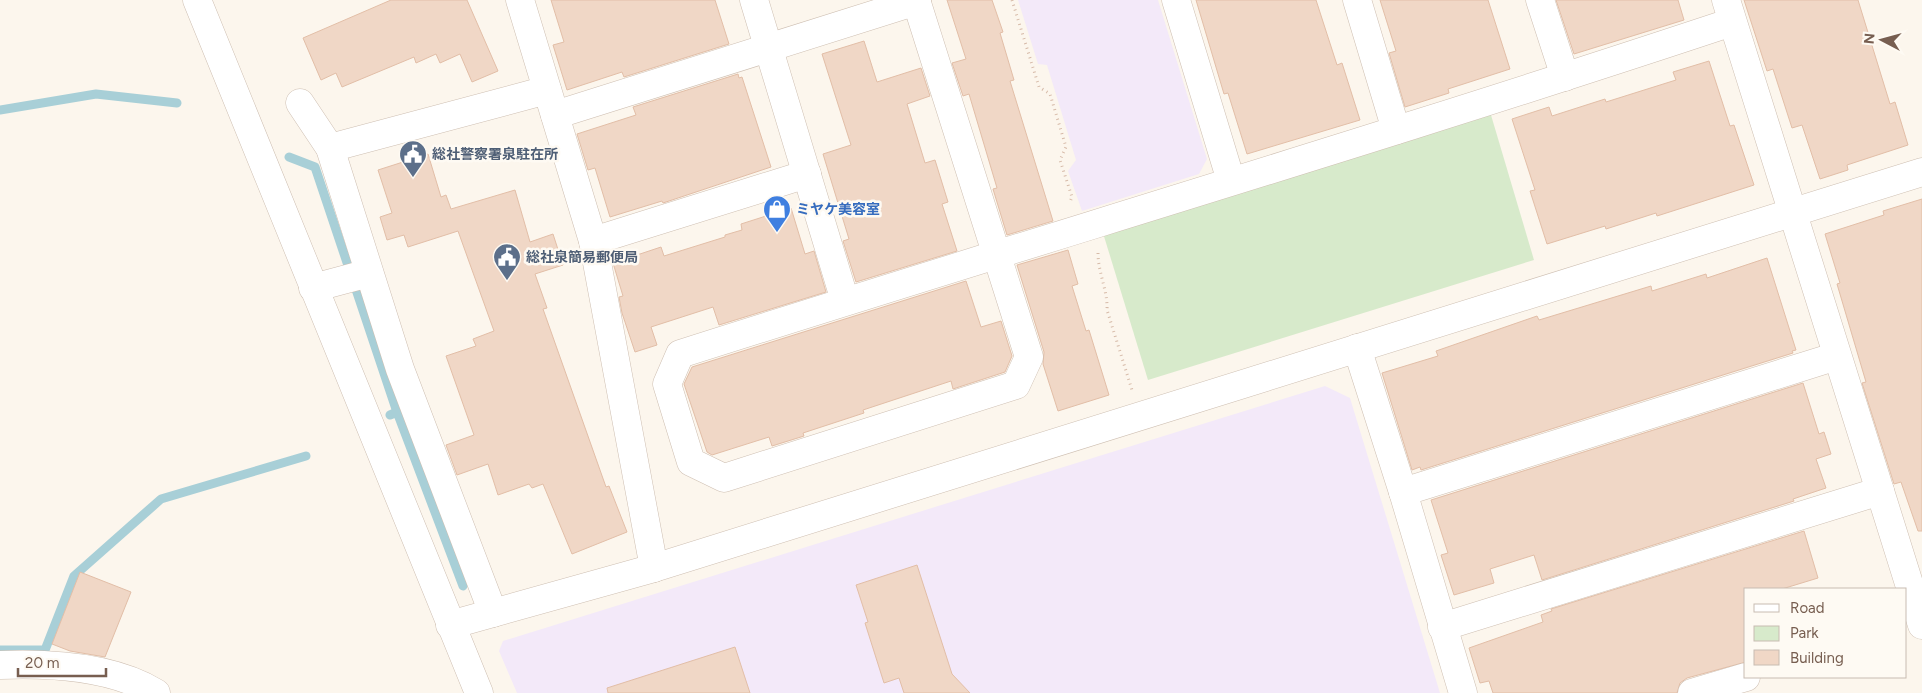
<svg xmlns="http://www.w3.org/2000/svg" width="1922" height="693" font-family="Figtree,'Noto Sans JP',sans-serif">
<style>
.education{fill:#f3e9f9}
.green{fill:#d7eacb}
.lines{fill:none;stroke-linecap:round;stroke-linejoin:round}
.stream{stroke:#a8cfd7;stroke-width:9}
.building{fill:#f0d7c6;stroke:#e2bea7}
.minor-casing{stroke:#cebfb2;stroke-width:29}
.path{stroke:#d6baa8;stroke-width:3;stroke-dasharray:1 4;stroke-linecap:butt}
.minor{stroke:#fff;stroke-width:28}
.labels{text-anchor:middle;stroke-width:5;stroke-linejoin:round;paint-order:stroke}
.service-label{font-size:14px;font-weight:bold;fill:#4e5e75;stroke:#fefaf3;text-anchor:start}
.shop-label{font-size:14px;font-weight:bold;fill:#366cbe;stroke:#fefaf3;text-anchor:start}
</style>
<rect width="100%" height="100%" fill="#fcf6ed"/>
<g class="education">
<path d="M1018,0H1158L1207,159L1199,174L1082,211L1068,171L1076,160L1047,65L1038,64Z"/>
<path d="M1325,386L1350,398L1440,693H517L499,651L503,641Z"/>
</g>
<path class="green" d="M1491,115L1534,260L1148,380L1103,233Z"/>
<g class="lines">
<g class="stream">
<path d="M0,110L96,94L177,103"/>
<path d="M289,157L315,167L397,412"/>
<path d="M390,415L397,412L463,586"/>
<path d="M0,650H45L74,576L161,499L306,456"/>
</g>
</g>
<g class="building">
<path d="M391,0H467L498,71L472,82L460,54L440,63L436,54L416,63L414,57L342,87L336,73L321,80L303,38Z"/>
<path d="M551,0H715L729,44L624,77L622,72L567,90L553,45L564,42Z"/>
<path d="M947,0H992L1003,32L1000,33L1014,80L1010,81L1053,221L1007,235L993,189L997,188L969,94L963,96L952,63L966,59Z"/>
<path d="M1196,0H1316L1337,65L1342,63L1360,120L1247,154L1228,93L1224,94Z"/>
<path d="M1380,0H1488L1510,69L1448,89L1449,93L1405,107L1389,53L1396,51Z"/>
<path d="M1556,0H1678L1684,20L1574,54Z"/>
<path d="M1744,0H1858L1890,104L1895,102L1908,145L1847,165L1848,170L1820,179L1802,125L1792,128L1773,69L1767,71Z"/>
<path d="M864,41L877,82L921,68L930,96L907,104L925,163L935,160L948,202L942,204L957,251L856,282L843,241L849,239L823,154L851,145L822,54Z"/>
<path d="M1709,61L1730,126L1734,125L1754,185L1657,216L1656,213L1606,229L1605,226L1547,244L1530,191L1535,190L1512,119L1549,107L1552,116L1605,99L1606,102L1676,80L1673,72Z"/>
<path d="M738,74L739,78L742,77L771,167L663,203L662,201L610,217L595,168L588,170L577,134L636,115L633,107Z"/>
<path d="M428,154L441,197L446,195L451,209L515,190L530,242L553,234L563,265L535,274L547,308L543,309L606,487L609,486L627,532L572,554L543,484L532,488L529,484L498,495L488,464L457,475L446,445L474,435L446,356L476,346L473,339L494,331L458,231L408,247L404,235L387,240L380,217L392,213L378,170Z"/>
<path d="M1922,199V531H1918L1901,482L1894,484L1862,383L1866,382L1837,284L1840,283L1825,234L1884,215L1883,211Z"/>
<path d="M791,208L805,254L814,251L826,292L719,325L713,307L651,327L657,345L635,352L622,313L619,297L623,296L613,263L661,247L664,256L725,237V235L742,230L741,224Z"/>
<path d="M1068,250L1078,284L1072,286L1086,331L1089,330L1109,395L1058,411L1043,364L1044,352L1017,265Z"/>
<path d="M1767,258L1796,350L1792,351L1793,353L1421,470L1420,467L1412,470L1382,373L1438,356L1436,351L1537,316L1539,320L1651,286L1652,291L1706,274L1707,278Z"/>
<path d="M966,281L981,327L1001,321L1012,356L1005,372L953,389L951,381L863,410L864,413L803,433L804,436L772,446L769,437L712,455L707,452L684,384L692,367Z"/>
<path d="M1803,383L1819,434L1824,432L1831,454L1816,459L1826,488L1793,499L1794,501L1542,580L1534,555L1490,569L1494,583L1454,595L1441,555L1448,553L1431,500Z"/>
<path d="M1804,531L1818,578L1782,589H1746V662L1687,678L1680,683L1677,693H1493L1489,681L1480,683L1469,648L1543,622L1541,615L1552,611L1551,609Z"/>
<path d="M917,565L952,674L970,693H904L899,678L884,683L865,623L868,622L856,585Z"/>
<path d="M80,572L131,592L105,657L70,651L52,644Z"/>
<path d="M735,647L750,693H608L607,688Z"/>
</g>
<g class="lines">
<g class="minor-casing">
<g id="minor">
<path d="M197,0L479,693"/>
<path d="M520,0L593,241L654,568"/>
<path d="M754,0L845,301"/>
<path d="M916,0L1029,357L1016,385L724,478L691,462L667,384L680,354C1031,242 1383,138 1732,22"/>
<path d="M1176,0L1231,181"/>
<path d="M1357,0L1396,130"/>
<path d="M1540,0L1565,77"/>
<path d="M1726,0L1922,625"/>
<path d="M300,103L330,148L400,369L493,613"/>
<path d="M555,115L917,1"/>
<path d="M330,148L547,90"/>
<path d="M593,241L807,174"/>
<path d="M313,288L369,273"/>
<path d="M1357,348L1403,492L1463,693"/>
<path d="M1403,492L1837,356"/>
<path d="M450,625L654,568L1922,172"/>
<path d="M1442,627L1880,491"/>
<path d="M0,665C51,663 112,666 156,693"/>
<path d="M1692,693L1746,677"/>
</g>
</g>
<g class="path">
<path d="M1012,0L1039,87L1050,94L1066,147L1060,160L1072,197L1070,202"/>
<path d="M1098,253C1098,273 1108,291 1107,310L1132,390"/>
</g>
<use href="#minor" class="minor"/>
</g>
<defs>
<g id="civic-pin" transform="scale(1.4375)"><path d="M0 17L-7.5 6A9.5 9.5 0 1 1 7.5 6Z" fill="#5c6f8a" stroke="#fefaf3"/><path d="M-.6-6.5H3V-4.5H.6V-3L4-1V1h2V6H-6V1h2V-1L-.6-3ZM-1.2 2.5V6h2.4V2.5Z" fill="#fff"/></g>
<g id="shop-pin" transform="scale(1.4375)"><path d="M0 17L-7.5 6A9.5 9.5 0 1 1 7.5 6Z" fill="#3f7fe0" stroke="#fefaf3"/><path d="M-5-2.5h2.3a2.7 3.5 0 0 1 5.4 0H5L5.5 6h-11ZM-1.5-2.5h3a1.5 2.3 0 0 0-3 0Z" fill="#fff"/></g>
</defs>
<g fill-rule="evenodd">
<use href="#civic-pin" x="413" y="154"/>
<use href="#shop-pin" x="777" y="209"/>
<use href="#civic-pin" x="507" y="257"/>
</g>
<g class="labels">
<g class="service-label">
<text x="432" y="159">総社警察署泉駐在所</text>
<text x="526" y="262">総社泉簡易郵便局</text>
</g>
<g class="shop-label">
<text x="796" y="214">ミヤケ美容室</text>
</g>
</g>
<rect x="1744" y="588" width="162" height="90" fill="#fefaf3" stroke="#c8bcb2"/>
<rect x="1754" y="604" width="25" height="8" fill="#ffffff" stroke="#c8bcb2"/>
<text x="1790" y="613" font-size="15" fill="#775e50">Road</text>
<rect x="1754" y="626" width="25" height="15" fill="#d7eacb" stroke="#c8bcb2"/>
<text x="1790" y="638" font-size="15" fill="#775e50">Park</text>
<rect x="1754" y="650" width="25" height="15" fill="#f0d7c6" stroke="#c8bcb2"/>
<text x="1790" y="663" font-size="15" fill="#775e50">Building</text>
<g transform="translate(1882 40) rotate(276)" stroke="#fefaf3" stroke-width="4" paint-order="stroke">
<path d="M0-4L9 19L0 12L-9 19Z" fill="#775e50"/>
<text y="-8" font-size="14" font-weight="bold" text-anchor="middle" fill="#775e50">N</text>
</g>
<path d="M18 668v8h88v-8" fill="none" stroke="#775e50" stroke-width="2.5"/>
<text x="25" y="668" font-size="15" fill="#775e50" stroke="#fefaf3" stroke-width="4" paint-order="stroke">20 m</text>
</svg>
